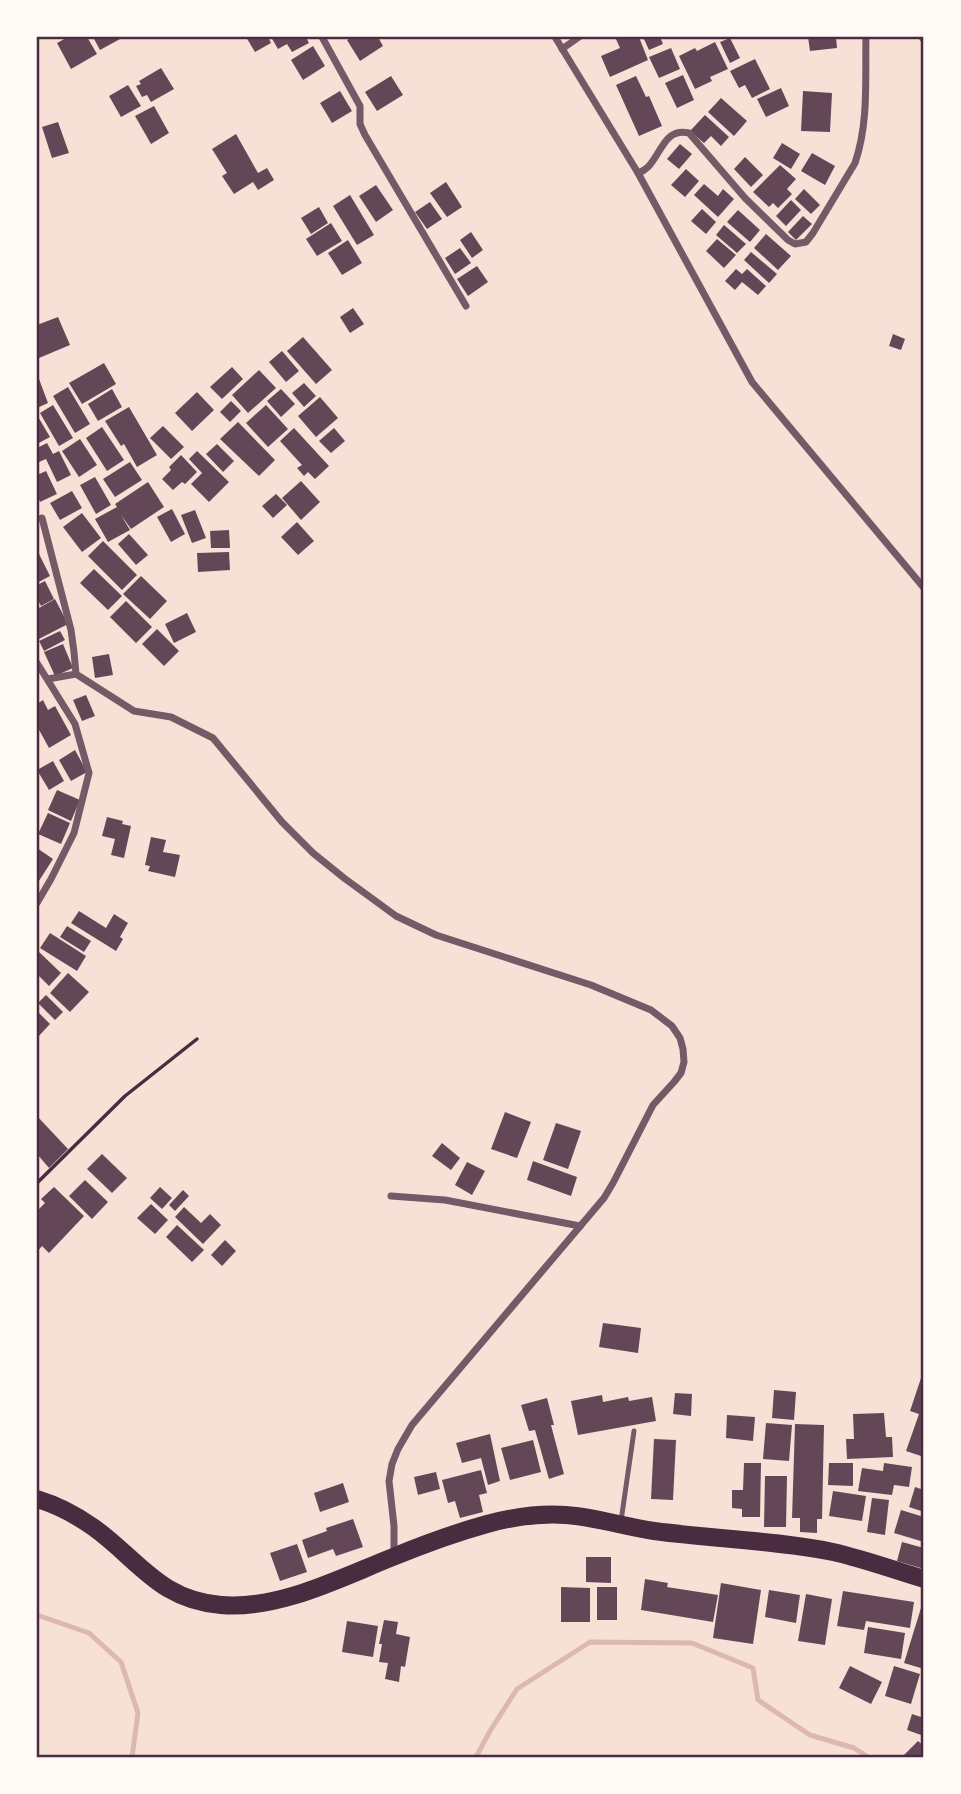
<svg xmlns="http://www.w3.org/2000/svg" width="961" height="1794" font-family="Raleway,sans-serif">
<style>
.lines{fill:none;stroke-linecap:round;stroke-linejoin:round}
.stream{stroke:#dcb8b0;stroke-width:5}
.building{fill:#644757}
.path{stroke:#4a2c40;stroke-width:3.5}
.service{stroke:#755966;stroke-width:5}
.minor{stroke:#755966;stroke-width:7}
.trunk{stroke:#4a2c40;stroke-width:18}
.neatline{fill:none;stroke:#4a2c40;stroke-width:2.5}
</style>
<rect width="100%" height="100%" fill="#f7e1d7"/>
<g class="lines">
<g class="stream">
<path d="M37,1615L89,1633L121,1662L138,1713L132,1757"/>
<path d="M476,1757L490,1731L517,1689L590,1642L692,1643L753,1668L758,1700L810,1735L854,1748L868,1757"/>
</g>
</g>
<g class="building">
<path d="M68,37H87L97,54L71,69L57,43Z"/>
<path d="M93,37H119L120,39L100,50Z"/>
<path d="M246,37H268L271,43L255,52Z"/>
<path d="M271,37H306L309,43L292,52L287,44L278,49Z"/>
<path d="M353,37H378L383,46L360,61L347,40Z"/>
<path d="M615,37H639L648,60L610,77L601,56L620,48Z"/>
<path d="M643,37H660L663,44L649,50Z"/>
<path d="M808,37H836L837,48L810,51Z"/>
<path d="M730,38L740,58L730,63L720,42Z"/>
<path d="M715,42L728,69L710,77L712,81L695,89L679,56L695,48L697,51Z"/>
<path d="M313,46L325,66L303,80L291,60Z"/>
<path d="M671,48L680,69L659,78L649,57Z"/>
<path d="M755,59L770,89L752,98L745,85L739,88L730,71Z"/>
<path d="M161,68L174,89L151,102L147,95L142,97L136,86L141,84L139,81Z"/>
<path d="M683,75L694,100L677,108L665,83Z"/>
<path d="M391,76L403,95L377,111L365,92Z"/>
<path d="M636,76L646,97L649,96L662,126L639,136L616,85Z"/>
<path d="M128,85L141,106L121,117L109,96Z"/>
<path d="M781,88L789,106L766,117L757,99Z"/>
<path d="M340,91L352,111L332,123L320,103Z"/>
<path d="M803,91L832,93L830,132L801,131Z"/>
<path d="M721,98L747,121L734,136L708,112Z"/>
<path d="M154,106L169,133L151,144L135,116Z"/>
<path d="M705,115L729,137L721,146L711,136L704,143L690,131Z"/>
<path d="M58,122L69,153L52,158L42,127Z"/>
<path d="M236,134L258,173L267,168L274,180L258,190L253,182L234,194L222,176L227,173L212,149Z"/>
<path d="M782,143L800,154L791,169L773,158Z"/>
<path d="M680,144L692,154L679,169L667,159Z"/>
<path d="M812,153L835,166L825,185L801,171Z"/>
<path d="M745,157L763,175L751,187L734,169Z"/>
<path d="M780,165L796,179L787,189L792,194L778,208L773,203L769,207L753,192Z"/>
<path d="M686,169L699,181L685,197L671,185Z"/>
<path d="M446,182L462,207L447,217L430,193Z"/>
<path d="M704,184L718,196L723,189L734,199L718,217L694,195Z"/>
<path d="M376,185L393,210L376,222L359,196Z"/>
<path d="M804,189L820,205L811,214L795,199Z"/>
<path d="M350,195L374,235L357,245L333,206Z"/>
<path d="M791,200L801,210L786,226L776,216Z"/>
<path d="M430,202L442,219L427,229L415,212Z"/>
<path d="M319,207L328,223L311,234L301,218Z"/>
<path d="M702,209L716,222L706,234L691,221Z"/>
<path d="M738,210L760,230L750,242L727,222Z"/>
<path d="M803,216L812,224L796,240L788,232Z"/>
<path d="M331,223L342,241L317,256L306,239Z"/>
<path d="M724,225L746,244L737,253L716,235Z"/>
<path d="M471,232L483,250L472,258L460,240Z"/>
<path d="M766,234L791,256L778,270L754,248Z"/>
<path d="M717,239L736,255L724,268L706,251Z"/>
<path d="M348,240L362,263L342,275L328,253Z"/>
<path d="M460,248L471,263L455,274L445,258Z"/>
<path d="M751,252L777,274L769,283L744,260Z"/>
<path d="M477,266L488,282L468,296L457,279Z"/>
<path d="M736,269L742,274L747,269L766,286L758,295L742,282L735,290L725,281Z"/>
<path d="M353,308L364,324L350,333L340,317Z"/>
<path d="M58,317L70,345L39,358L37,353V325Z"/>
<path d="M893,334L905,339L901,350L889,346Z"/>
<path d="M303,337L332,370L316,384L287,351Z"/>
<path d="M282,351L299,371L286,382L269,362Z"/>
<path d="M104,363L116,384L82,404L69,383Z"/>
<path d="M232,367L243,379L222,399L210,387Z"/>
<path d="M259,370L276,388L248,413L232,395Z"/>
<path d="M39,379L48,403L37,408V380Z"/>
<path d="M304,383L316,396L304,407L292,393Z"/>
<path d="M68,387L90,424L75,433L53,396Z"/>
<path d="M112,389L122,407L98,421L88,404Z"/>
<path d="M281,389L295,404L281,417L267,401Z"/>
<path d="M197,392L214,410L192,431L175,413Z"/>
<path d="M320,397L338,418L316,437L298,416Z"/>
<path d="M231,401L241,411L230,422L220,412Z"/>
<path d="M53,405L73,438L59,446L40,413Z"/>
<path d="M266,405L288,429L268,447L246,423Z"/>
<path d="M129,407L157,455L137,467L124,444L121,446L105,421Z"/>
<path d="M37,415L50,437L37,444Z"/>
<path d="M238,422L275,460L259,476L220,439Z"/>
<path d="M163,426L184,447L171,459L150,438Z"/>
<path d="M102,427L124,460L107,471L86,438Z"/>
<path d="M294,428L329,466L315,479L308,472L304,476L297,468L302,465L280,441Z"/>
<path d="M334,428L345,441L331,453L319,441Z"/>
<path d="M80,439L97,465L79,477L62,451Z"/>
<path d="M47,443L53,454L59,451L71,475L57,482L46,459L39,462L37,458V448Z"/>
<path d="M217,444L234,461L223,472L206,454Z"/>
<path d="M197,451L229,482L209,502L191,484L202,473L189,459Z"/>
<path d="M181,455L197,472L185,484L182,482L173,490L162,479L171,470L169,467Z"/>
<path d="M130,462L142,480L115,497L103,479Z"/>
<path d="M46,471L57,494L40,502L37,494V475Z"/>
<path d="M95,477L111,505L96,514L80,485Z"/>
<path d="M301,481L320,502L301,520L282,498Z"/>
<path d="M148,482L164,507L131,529L121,515L130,530L108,542L95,519L117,507L115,504Z"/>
<path d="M72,491L82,508L60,520L50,503Z"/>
<path d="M276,494L287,505L273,518L262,506Z"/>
<path d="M172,509L185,534L171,542L157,517Z"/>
<path d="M195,510L206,538L192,543L181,515Z"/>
<path d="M82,513L101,538L82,552L63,527Z"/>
<path d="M297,522L314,541L298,555L281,537Z"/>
<path d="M229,530L230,548H211L210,531Z"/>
<path d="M129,534L148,555L136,565L118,544Z"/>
<path d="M103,541L137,575L122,590L88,556Z"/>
<path d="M37,550L50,576L37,583Z"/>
<path d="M229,552L230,570L198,572L197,553Z"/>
<path d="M94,569L122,596L108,610L80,583Z"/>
<path d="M141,576L167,601L150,619L123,594Z"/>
<path d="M45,581L54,599L41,606L37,598V585Z"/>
<path d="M55,599L68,624L37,640V609Z"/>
<path d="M126,601L152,627L136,643L110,617Z"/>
<path d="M187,613L196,632L174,643L165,624Z"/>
<path d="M157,629L179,651L164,666L142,644Z"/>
<path d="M60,631L65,640L44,651L39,641Z"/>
<path d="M63,644L73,668L55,676L44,652Z"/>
<path d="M109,654L113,675L95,678L92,657Z"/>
<path d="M86,695L95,716L82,721L73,700Z"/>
<path d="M43,700L48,710L55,706L71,735L49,748L38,728L37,729V704Z"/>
<path d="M75,750L87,772L71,781L59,760Z"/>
<path d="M53,761L64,781L49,790L37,770Z"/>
<path d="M57,790L80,800L71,821L48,810Z"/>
<path d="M48,813L70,823L61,844L38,834Z"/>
<path d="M107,817L123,821L122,824L131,826L124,858L111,855L115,839L102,836Z"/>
<path d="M151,837L166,840L163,852L180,855L175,877L148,871L150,866L145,865Z"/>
<path d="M37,848L53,859L37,884Z"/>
<path d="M79,911L106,928L114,914L128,923L120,937L123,939L116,951L71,923Z"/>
<path d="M67,926L91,941L84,952L60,937Z"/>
<path d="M50,933L86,956L77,971L40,948Z"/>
<path d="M37,950L61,973L49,986L37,974Z"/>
<path d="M68,973L89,992L70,1012L50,993Z"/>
<path d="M46,995L63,1012L55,1020L38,1003Z"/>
<path d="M37,1011L50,1024L37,1038Z"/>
<path d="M505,1112L531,1122L517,1158L491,1149Z"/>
<path d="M37,1116L68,1149L49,1168L37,1154Z"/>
<path d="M556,1123L581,1131L568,1169L543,1160Z"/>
<path d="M442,1143L460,1158L451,1170L432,1156Z"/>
<path d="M102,1154L127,1178L112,1193L87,1169Z"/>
<path d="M533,1161L577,1177L571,1196L527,1180Z"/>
<path d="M467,1162L485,1171L472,1195L455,1185Z"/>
<path d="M85,1180L108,1202L92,1219L69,1196Z"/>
<path d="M54,1187L84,1216L49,1253L42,1246L37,1252V1211L45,1203L41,1199Z"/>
<path d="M160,1187L172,1198L162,1209L150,1198Z"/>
<path d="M183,1190L189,1196L175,1211L169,1205Z"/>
<path d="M151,1204L168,1220L155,1234L137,1218Z"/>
<path d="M184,1207L201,1223L210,1214L221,1225L203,1244L175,1217Z"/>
<path d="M177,1225L204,1250L192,1262L166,1237Z"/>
<path d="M225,1240L236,1251L222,1266L211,1255Z"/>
<path d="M603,1323L641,1328L638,1353L599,1347Z"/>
<path d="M924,1369V1457L906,1451L919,1414L910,1411Z"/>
<path d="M774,1390L796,1392L794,1420L772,1418Z"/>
<path d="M675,1393L692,1394L691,1416L673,1414Z"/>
<path d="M602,1395L603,1402L628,1397L629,1401L652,1397L656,1421L578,1435L571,1401Z"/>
<path d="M547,1398L554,1425H551L564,1474L549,1479L535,1430L529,1431L521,1405Z"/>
<path d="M884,1413L886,1437H892L893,1457L847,1459L846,1439H854L853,1414Z"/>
<path d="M727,1415L755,1417L753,1441L726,1438Z"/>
<path d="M766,1423L792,1425L789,1461L763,1459Z"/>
<path d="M795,1424L824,1425L822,1519H817V1533L800,1532V1518H792Z"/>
<path d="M490,1434L500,1481L488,1485L481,1458L462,1463L456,1443Z"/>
<path d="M654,1439L676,1440L673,1500L651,1499Z"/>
<path d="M533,1440L541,1472L510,1480L501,1448Z"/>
<path d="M744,1463H761L760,1517H742V1509L732,1508V1490H743Z"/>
<path d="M829,1463H853V1486L828,1485Z"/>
<path d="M884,1463L912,1467L909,1487L894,1485L892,1495L858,1491L862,1468L883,1471Z"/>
<path d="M481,1470L487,1493L479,1495L483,1512L460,1518L455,1501L448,1503L442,1480Z"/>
<path d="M436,1472L440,1489L418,1495L414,1477Z"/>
<path d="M765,1476H787L786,1527H764Z"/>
<path d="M343,1483L349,1502L320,1512L314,1493Z"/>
<path d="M915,1487L924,1490V1512L909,1507Z"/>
<path d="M833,1491L866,1496L862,1521L829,1516Z"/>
<path d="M872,1498L889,1500L885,1535L867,1532Z"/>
<path d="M901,1510L924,1517V1542L894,1533Z"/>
<path d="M353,1519L363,1547L336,1556L333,1549L308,1558L302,1540L327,1531L326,1528Z"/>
<path d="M902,1542L924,1548V1569L897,1561Z"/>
<path d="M297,1544L307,1572L280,1581L270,1553Z"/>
<path d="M586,1557H611V1583L586,1582Z"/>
<path d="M645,1579L668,1583L667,1587L718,1595L713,1622L641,1610Z"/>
<path d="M721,1583L761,1590L753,1644L713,1638Z"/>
<path d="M561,1587L590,1588V1622H561Z"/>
<rect x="597" y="1587" width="20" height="33"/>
<path d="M769,1590L800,1595L796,1623L765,1617Z"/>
<path d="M843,1591L914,1602L910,1628L866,1621L864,1630L837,1626Z"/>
<path d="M806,1594L832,1599L825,1645L798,1641Z"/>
<path d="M921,1608L924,1609V1669L904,1663Z"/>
<path d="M384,1620L398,1622L396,1634L410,1637L405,1667L401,1666L399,1682L385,1679L388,1663L379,1662L382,1644H379Z"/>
<path d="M347,1621L378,1626L373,1657L342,1652Z"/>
<path d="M868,1627L905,1633L901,1659L864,1653Z"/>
<path d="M850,1666L882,1682L871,1704L839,1688Z"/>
<path d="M894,1666L920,1674L911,1704L885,1696Z"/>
<path d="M912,1714L924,1718V1736L907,1730Z"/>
<path d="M918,1741L924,1746V1757H902Z"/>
</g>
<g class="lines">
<path class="path" d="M37,1183L125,1096L197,1039"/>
<path class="service" d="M621,1521L634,1431"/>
<g class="minor">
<path d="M322,37L360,106V124L365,135L466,306"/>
<path d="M555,37L638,173L752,382L924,588"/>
<path d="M922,37L924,40"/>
<path d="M562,49L579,37"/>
<path d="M638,173C641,172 645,170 648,167C661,154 665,127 689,133L745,198L788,240L795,244L806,242L813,233L855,163C869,122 865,79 866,37"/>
<path d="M42,518L71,630L74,652L76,674"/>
<path d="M37,663L75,724L89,773L74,833L51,879L37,903"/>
<path d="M48,679L76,674L134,711L171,717L213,738L282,822L313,853L344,878L396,916L436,935L591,985L651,1010L672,1026L680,1038L683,1049L684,1062L681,1073L674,1082L653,1105L613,1183L604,1198L412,1425L398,1449L392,1464L389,1481L394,1526V1555"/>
<path d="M391,1196L445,1200L580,1226"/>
</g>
<path class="trunk" d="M37,1499C57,1505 76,1515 93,1527C139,1560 159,1600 221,1605C279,1610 340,1578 393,1557C422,1545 458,1532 487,1524C513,1517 540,1513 566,1515C596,1517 625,1527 654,1531C714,1539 774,1540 833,1552C864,1559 894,1570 924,1579"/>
</g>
<rect width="961" height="1794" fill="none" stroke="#fffaf5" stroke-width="77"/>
<rect x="38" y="38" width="884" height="1718" class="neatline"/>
</svg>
